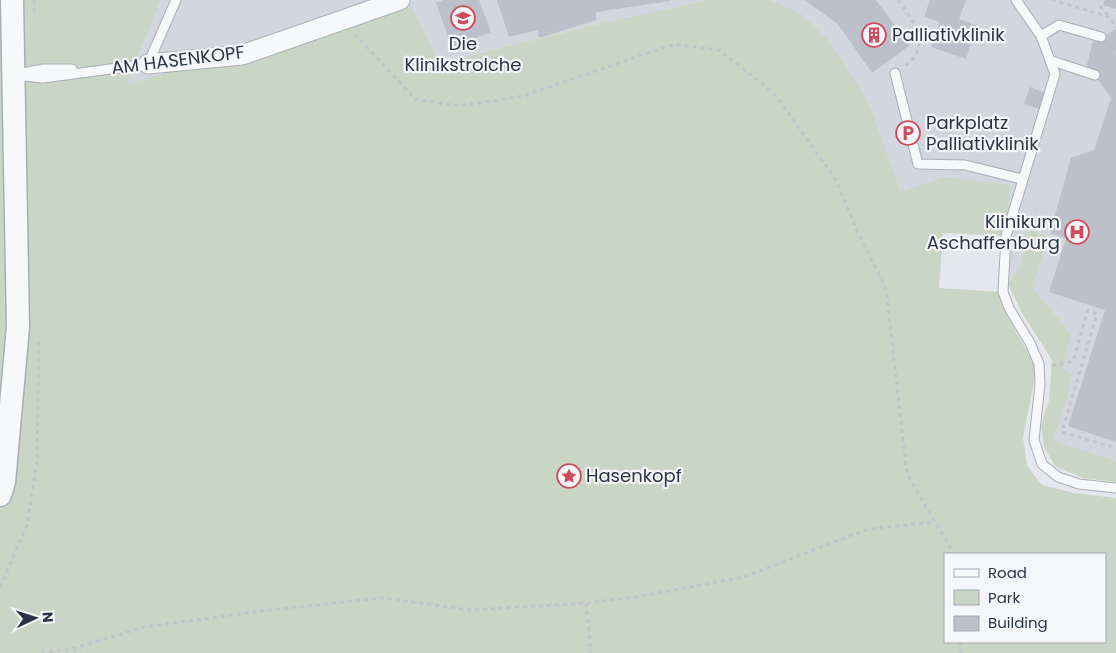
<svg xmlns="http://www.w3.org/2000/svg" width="1116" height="653" font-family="Poppins,sans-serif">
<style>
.built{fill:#d2d6de}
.green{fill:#c9d6c5;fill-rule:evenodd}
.building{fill:#bbc0ca}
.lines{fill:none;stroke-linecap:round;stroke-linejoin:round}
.service-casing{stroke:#a9aeb7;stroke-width:11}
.minor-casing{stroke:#a9aeb7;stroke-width:21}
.tertiary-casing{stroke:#a9aeb7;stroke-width:25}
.path{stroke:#c2c5cb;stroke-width:3;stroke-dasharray:4 4;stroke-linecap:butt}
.service{stroke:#f7f8fa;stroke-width:9}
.minor{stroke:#f7f8fa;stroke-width:19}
.tertiary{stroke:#f7f8fa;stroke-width:22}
.labels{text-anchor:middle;stroke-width:4.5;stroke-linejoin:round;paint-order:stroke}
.poi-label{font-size:18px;fill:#2b3445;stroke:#f4f6f9;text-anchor:start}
.street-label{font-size:18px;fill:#2b3445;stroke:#f4f6f9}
</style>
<rect width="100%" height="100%" fill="#e4e7ec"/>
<g class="built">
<path d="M161,0H403L125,86Z"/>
<path d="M408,0H709L615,20L439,63Z"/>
<path d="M769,0H1116V461L1053,441L1072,374L1063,370L1071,334L1033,287L1048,237L1029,229L1020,266L1003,292L1006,236L943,177L901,192L869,103L799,12Z"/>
</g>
<g class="green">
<path d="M0,0H161L126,85L408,0L440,63L615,20L709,0H769L799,12L831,43L869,103L901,192L943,177L1010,185L1006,236L943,233L939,288L1003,292L1004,310L1034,364V382L1023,437L1027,466L1042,485L1074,493L1116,498V653H0ZM945,554H1105V642H945Z"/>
<path d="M1029,229L1048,237L1033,287L1071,334L1063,370L1073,374L1054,441L1116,461V482L1083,478L1055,466L1044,447L1041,425L1049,400L1052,360L1022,313L1008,284L1020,266Z"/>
</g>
<g class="building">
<path d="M443,0H479L491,32L452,47L436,3Z"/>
<path d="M497,0H670V1L596,12V20L539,38L538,30L509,37Z"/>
<path d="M804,0H876L910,45L872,73L838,24Z"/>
<path d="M930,0H966L959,19L977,26L966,59L931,47L940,22L924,17Z"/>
<path d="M1105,0H1116V9L1103,5Z"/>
<path d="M1116,29V442L1068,426L1105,310L1049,292L1066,239L1050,233L1071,158L1094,150L1111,98L1087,65L1092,43Z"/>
<path d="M1030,87L1045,93L1039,109L1024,104Z"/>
</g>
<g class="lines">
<g class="service-casing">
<g id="service">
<path d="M1016,0L1041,36L1055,74L1006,236L1003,292L1009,308L1030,343L1039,364L1040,384L1034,440L1042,464L1058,477L1079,484L1116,488"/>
<path d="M1041,36L1059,25L1101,37"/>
<path d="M1052,61L1095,75"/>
<path d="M23,73L43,69H72"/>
<path d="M895,73L918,164L965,165L1022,179"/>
<path d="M14,75L43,78L148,64L176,0"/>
</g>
</g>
<g class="minor-casing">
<path id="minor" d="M148,64L242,55L400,0"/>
</g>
<g class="tertiary-casing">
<path id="tertiary" d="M0,495L4,482L18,327L12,0"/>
</g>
<g class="path">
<path d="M898,0C915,22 932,47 904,67"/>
<path d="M1052,0L1110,17L1116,28"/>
<path d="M1100,6L1110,17"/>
<path d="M34,12V0"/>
<path d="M355,34L415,99L459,106L523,96L668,46L680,45L719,50L759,81L777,97L836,180L858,233L886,289L907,474L954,554"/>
<path d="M1115,55L1116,49"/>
<path d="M1052,366L1073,361L1088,310L1097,314L1062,432L1116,448"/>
<path d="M0,587L27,525L37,461L39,337"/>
<path d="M586,603L591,653"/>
<path d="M960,642L961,653"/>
<path d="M73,649L81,653"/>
<path d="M41,653L72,649L144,627L269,610L382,598L471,610L586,603L636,597L744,577L868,529L935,522"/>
</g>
<use href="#service" class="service"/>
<use href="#minor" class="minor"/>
<use href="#tertiary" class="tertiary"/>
</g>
<defs>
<g id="school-ring" transform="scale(1.25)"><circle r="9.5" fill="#f4f6f9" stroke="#d1495b" stroke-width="1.5"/><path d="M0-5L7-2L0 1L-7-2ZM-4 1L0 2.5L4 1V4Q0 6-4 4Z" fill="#d1495b"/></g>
<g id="building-ring" transform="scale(1.25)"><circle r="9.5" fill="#f4f6f9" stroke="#d1495b" stroke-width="1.5"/><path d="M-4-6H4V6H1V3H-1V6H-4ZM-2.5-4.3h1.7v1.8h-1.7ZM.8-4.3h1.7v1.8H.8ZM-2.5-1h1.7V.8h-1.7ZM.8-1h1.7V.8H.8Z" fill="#d1495b"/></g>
<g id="parking-ring" transform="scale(1.25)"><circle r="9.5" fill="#f4f6f9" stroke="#d1495b" stroke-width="1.5"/><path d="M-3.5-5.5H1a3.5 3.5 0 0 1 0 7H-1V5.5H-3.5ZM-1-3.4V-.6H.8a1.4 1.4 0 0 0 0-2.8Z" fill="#d1495b"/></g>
<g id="hospital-ring" transform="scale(1.25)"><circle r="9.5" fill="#f4f6f9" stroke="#d1495b" stroke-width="1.5"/><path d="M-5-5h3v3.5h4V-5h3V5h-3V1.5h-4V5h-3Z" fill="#d1495b"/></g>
<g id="sight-ring" transform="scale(1.25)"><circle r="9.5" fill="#f4f6f9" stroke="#d1495b" stroke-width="1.5"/><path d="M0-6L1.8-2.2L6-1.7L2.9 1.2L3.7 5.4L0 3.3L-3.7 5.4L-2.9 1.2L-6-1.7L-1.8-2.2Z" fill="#d1495b"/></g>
</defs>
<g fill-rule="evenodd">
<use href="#school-ring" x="463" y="18"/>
<use href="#building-ring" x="874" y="35"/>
<use href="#parking-ring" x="908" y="133"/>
<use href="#hospital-ring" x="1077" y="232"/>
<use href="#sight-ring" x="569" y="476"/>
</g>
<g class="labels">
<g class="poi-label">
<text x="892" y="41">Palliativklinik</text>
<text x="463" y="50" text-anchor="middle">Die<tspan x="463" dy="21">Klinikstrolche</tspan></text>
<text x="926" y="129">Parkplatz<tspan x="926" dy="21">Palliativklinik</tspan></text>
<text x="1060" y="228" text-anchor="end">Klinikum<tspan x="1060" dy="21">Aschaffenburg</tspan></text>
<text x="586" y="482">Hasenkopf</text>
</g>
<g class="street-label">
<text transform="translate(178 60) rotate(-7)" y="6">AM HASENKOPF</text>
</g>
</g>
<rect x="944" y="553" width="162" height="90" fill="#f4f6f9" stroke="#a4a8b1"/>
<rect x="954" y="569" width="25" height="8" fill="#f7f8fa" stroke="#a4a8b1"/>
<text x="988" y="578" font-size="15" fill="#2b3445">Road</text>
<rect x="954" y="590" width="25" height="15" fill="#c9d6c5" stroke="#a4a8b1"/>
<text x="988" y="603" font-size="15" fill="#2b3445">Park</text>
<rect x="954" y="616" width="25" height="15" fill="#bbc0ca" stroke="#a4a8b1"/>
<text x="988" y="628" font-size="15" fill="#2b3445">Building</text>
<g transform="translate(35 618) rotate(86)" stroke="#f4f6f9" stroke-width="4" paint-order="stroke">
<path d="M0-4L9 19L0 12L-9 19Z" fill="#2b3445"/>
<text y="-8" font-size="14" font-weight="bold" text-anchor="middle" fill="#2b3445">N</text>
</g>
</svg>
